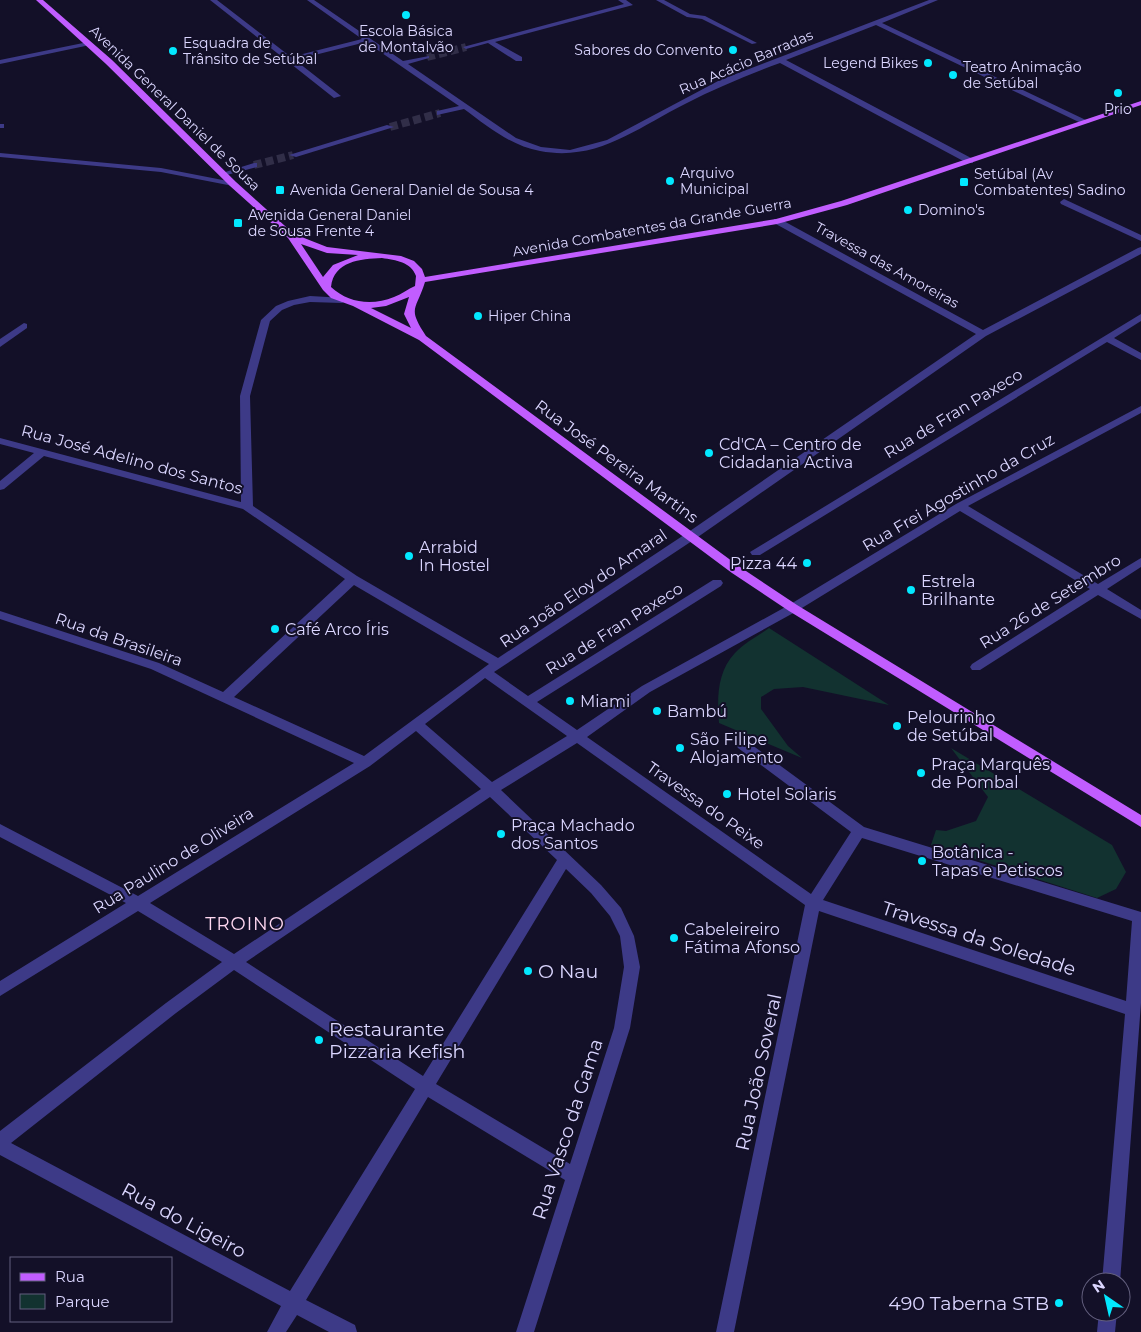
<svg xmlns="http://www.w3.org/2000/svg" width="1141" height="1332" font-family="Montserrat,sans-serif">
<style>
.green{fill:#123230}
.lines{fill:none;stroke-linecap:round;stroke-linejoin:round}
.minor-tunnel{stroke:#312e48;stroke-width:8;stroke-dasharray:8 4;stroke-linecap:butt}
.minor{fill:#3d3a87;fill-rule:evenodd}
.major{fill:#c15dff;fill-rule:evenodd}
.poi-dot{fill:#02e8ff;stroke:#131028;stroke-width:2}
.labels{text-anchor:middle;stroke-width:4;stroke-linejoin:round;paint-order:stroke}
.far-poi-label{font-size:14px;fill:#dbd6ff;stroke:#131028;text-anchor:start}
.far-street-label{font-size:14px;fill:#dbd6ff;stroke:#131028}
.street-label{font-size:16px;fill:#dbd6ff;stroke:#131028}
.poi-label{font-size:16px;fill:#dbd6ff;stroke:#131028;text-anchor:start}
.neighbourhood-label{font-size:18px;letter-spacing:1px;fill:#ffd8f1;stroke:#131028}
.near-street-label{font-size:19px;fill:#dbd6ff;stroke:#131028}
.near-poi-label{font-size:19px;fill:#dbd6ff;stroke:#131028;text-anchor:start}
</style>
<rect width="100%" height="100%" fill="#131028"/>
<g class="green">
<path d="M769,628L889,705L803,687L774,689L761,697V709L788,746L802,758L719,723C717,698 717,672 735,653C744,643 758,636 769,628Z"/>
<path d="M951,748L1112,845L1126,872L1116,889L1097,898L931,845L936,830L946,831L976,821L988,797Z"/>
</g>
<g class="lines">
<g class="minor-tunnel">
<path d="M427,57L466,47"/>
<path d="M390,127L440,113"/>
<path d="M254,165L293,155"/>
</g>
<g class="minor">
<path d="M210,0H217L291,57L362,39L307,0H314L403,61L429,56V58L408,64L516,138L541,147L570,150L607,140L720,80L929,0H938L882,23L1090,122L1083,124L876,25L786,60L973,159V163H967L780,63C747,75 716,88 685,104C637,128 597,162 540,151C511,146 487,126 464,109L437,115V111L459,106L366,42L295,60L341,96L334,98Z"/>
<path d="M618,0H626L633,5L495,42L522,57V61H516L488,43L466,49L463,47L624,4Z"/>
<path d="M656,0H664L690,14L705,16L757,43L752,44L702,19L687,17Z"/>
<path d="M88,42L91,44L90,45L0,64V60Z"/>
<rect x="0" y="124" width="4" height="4"/>
<path d="M387,125L394,127L296,157L289,155Z"/>
<path d="M0,153L161,168L233,182L237,184L233,186L161,172L0,157Z"/>
<path d="M254,163H257V167L223,176L219,174Z"/>
<path d="M1064,199L1141,235V241L1061,204L1060,202Z"/>
<path d="M774,219H780L983,330L1138,248L1141,247V254L986,336L695,539L494,672L528,696L713,580H721L723,583L721,586L537,702L577,730L642,686L789,605L956,504L1141,406V413L968,506L1098,584L1141,558V567L1107,589L1141,610V619L1098,595L980,670H972L970,667L972,664L1090,589L960,511L797,611L650,692L587,737L811,894L851,832L738,748L736,745L738,742H748L864,827L1141,912V1003L1120,1282H1102L1125,1014L819,911L734,1332H716L805,905L577,743L501,790L601,885L621,908L634,936L640,967L630,1028L534,1332H516L565,1180L428,1097L306,1300L355,1325L357,1332H329L297,1315L286,1332H267L281,1306L0,1155V1131L166,1003L222,962L138,911L0,996V981L126,903L0,837V824L138,896L354,763L151,669L0,619V611L159,663L223,692L345,579L243,509L44,456L4,489L0,490V481L34,453L0,444V438L241,502L240,396L261,320L276,306L288,301L310,296L345,298L347,300L342,303L310,302L294,305L282,310L270,321L250,396L253,506L357,576L498,658L687,533L976,334L774,223ZM354,585L489,664L364,756L234,697ZM485,678L567,736L492,782L425,724ZM416,731L481,789L234,954L150,903L370,766ZM490,797L557,860L423,1076L246,962ZM862,838L1132,921L1126,1001L823,900ZM566,869L591,893L610,916L620,936L624,967L614,1028L570,1164L436,1084ZM234,970L415,1089L290,1291L11,1143L176,1013Z"/>
<path d="M1141,314V321L1114,338L1141,353V360L1107,342L760,555H752L750,552Z"/>
<path d="M24,323L27,324V328L0,347V339Z"/>
<path d="M1099,1312H1117L1115,1332H1097Z"/>
</g>
<path class="major" d="M36,0H43L112,60L236,182L294,234L327,247L401,256L414,261L422,269L425,277L776,219L841,201L1141,101V105L847,205L777,224L425,282C416,311 407,307 426,336L740,567L797,605L1141,815V827L789,611L732,573L419,340L353,306L331,298L323,290L288,238L230,186L106,64ZM301,244L327,253L358,255L333,265L323,277ZM382,258C396,260 411,262 416,276L415,286C408,289 402,294 394,297C372,306 348,303 331,287C334,261 360,259 382,258ZM409,297L404,314L411,328L371,308L386,306Z"/>
</g>
<g class="poi-dot">
<circle cx="406" cy="15" r="5"/>
<circle cx="733" cy="50" r="5"/>
<circle cx="173" cy="51" r="5"/>
<circle cx="928" cy="63" r="5"/>
<circle cx="953" cy="75" r="5"/>
<circle cx="1118" cy="93" r="5"/>
<circle cx="670" cy="181" r="5"/>
<rect x="959" y="177" width="10" height="10" rx="2.5"/>
<rect x="275" y="185" width="10" height="10" rx="2.5"/>
<circle cx="908" cy="210" r="5"/>
<rect x="233" y="218" width="10" height="10" rx="2.5"/>
<circle cx="478" cy="316" r="5"/>
<circle cx="709" cy="453" r="5"/>
<circle cx="409" cy="556" r="5"/>
<circle cx="807" cy="563" r="5"/>
<circle cx="911" cy="590" r="5"/>
<circle cx="275" cy="629" r="5"/>
<circle cx="570" cy="701" r="5"/>
<circle cx="657" cy="711" r="5"/>
<circle cx="897" cy="726" r="5"/>
<circle cx="680" cy="748" r="5"/>
<circle cx="921" cy="773" r="5"/>
<circle cx="727" cy="794" r="5"/>
<circle cx="501" cy="834" r="5"/>
<circle cx="922" cy="861" r="5"/>
<circle cx="674" cy="938" r="5"/>
<circle cx="528" cy="971" r="5"/>
<circle cx="319" cy="1040" r="5"/>
<circle cx="1059" cy="1303" r="5"/>
</g>
<g class="labels">
<g class="far-poi-label">
<text x="406" y="36" text-anchor="middle">Escola Básica<tspan x="406" dy="16">de Montalvão</tspan></text>
<text x="183" y="48">Esquadra de<tspan x="183" dy="16">Trânsito de Setúbal</tspan></text>
<text x="723" y="55" text-anchor="end">Sabores do Convento</text>
<text x="918" y="68" text-anchor="end">Legend Bikes</text>
<text x="963" y="72">Teatro Animação<tspan x="963" dy="16">de Setúbal</tspan></text>
<text x="1118" y="114" text-anchor="middle">Prio</text>
<text x="680" y="178">Arquivo<tspan x="680" dy="16">Municipal</tspan></text>
<text x="974" y="179">Setúbal (Av<tspan x="974" dy="16">Combatentes) Sadino</tspan></text>
<text x="290" y="195">Avenida General Daniel de Sousa 4</text>
<text x="918" y="215">Domino's</text>
<text x="248" y="220">Avenida General Daniel<tspan x="248" dy="16">de Sousa Frente 4</tspan></text>
<text x="488" y="321">Hiper China</text>
</g>
<g class="far-street-label">
<text transform="translate(746 62) rotate(-23)" y="5">Rua Acácio Barradas</text>
<text transform="translate(175 108) rotate(44)" y="5">Avenida General Daniel de Sousa</text>
<text transform="translate(652 227) rotate(-10)" y="5">Avenida Combatentes da Grande Guerra</text>
<text transform="translate(887 265) rotate(29)" y="5">Travessa das Amoreiras</text>
</g>
<g class="street-label">
<text transform="translate(953 413) rotate(-31)" y="6">Rua de Fran Paxeco</text>
<text transform="translate(132 459) rotate(15)" y="6">Rua José Adelino dos Santos</text>
<text transform="translate(617 461) rotate(36)" y="6">Rua José Pereira Martins</text>
<text transform="translate(958 492) rotate(-30)" y="6">Rua Frei Agostinho da Cruz</text>
<text transform="translate(583 588) rotate(-34)" y="6">Rua João Eloy do Amaral</text>
<text transform="translate(1050 601) rotate(-32)" y="6">Rua 26 de Setembro</text>
<text transform="translate(614 628) rotate(-32)" y="6">Rua de Fran Paxeco</text>
<text transform="translate(119 639) rotate(19)" y="6">Rua da Brasileira</text>
<text transform="translate(706 805) rotate(35)" y="6">Travessa do Peixe</text>
<text transform="translate(173 860) rotate(-32)" y="6">Rua Paulino de Oliveira</text>
</g>
<g class="poi-label">
<text x="719" y="450">Cd'CA – Centro de<tspan x="719" dy="18">Cidadania Activa</tspan></text>
<text x="419" y="553">Arrabid<tspan x="419" dy="18">In Hostel</tspan></text>
<text x="797" y="569" text-anchor="end">Pizza 44</text>
<text x="921" y="587">Estrela<tspan x="921" dy="18">Brilhante</tspan></text>
<text x="285" y="635">Café Arco Íris</text>
<text x="580" y="707">Miami</text>
<text x="667" y="717">Bambú</text>
<text x="907" y="723">Pelourinho<tspan x="907" dy="18">de Setúbal</tspan></text>
<text x="690" y="745">São Filipe<tspan x="690" dy="18">Alojamento</tspan></text>
<text x="931" y="770">Praça Marquês<tspan x="931" dy="18">de Pombal</tspan></text>
<text x="737" y="800">Hotel Solaris</text>
<text x="511" y="831">Praça Machado<tspan x="511" dy="18">dos Santos</tspan></text>
<text x="932" y="858">Botânica -<tspan x="932" dy="18">Tapas e Petiscos</tspan></text>
<text x="684" y="935">Cabeleireiro<tspan x="684" dy="18">Fátima Afonso</tspan></text>
</g>
<g class="neighbourhood-label">
<text x="245" y="930">TROINO</text>
</g>
<g class="near-street-label">
<text transform="translate(979 938) rotate(18)" y="7">Travessa da Soledade</text>
<text transform="translate(758 1072) rotate(-78)" y="7">Rua João Soveral</text>
<text transform="translate(567 1129) rotate(-72)" y="7">Rua Vasco da Gama</text>
<text transform="translate(184 1220) rotate(28)" y="7">Rua do Ligeiro</text>
</g>
<g class="near-poi-label">
<text x="538" y="978">O Nau</text>
<text x="329" y="1036">Restaurante<tspan x="329" dy="22">Pizzaria Kefish</tspan></text>
<text x="1049" y="1310" text-anchor="end">490 Taberna STB</text>
</g>
</g>
<rect x="10" y="1257" width="162" height="65" fill="#131028" stroke="#635f7e"/>
<rect x="20" y="1273" width="25" height="8" fill="#c15dff" stroke="#635f7e"/>
<text x="55" y="1282" font-size="15" fill="#dbd6ff">Rua</text>
<rect x="20" y="1294" width="25" height="15" fill="#123230" stroke="#635f7e"/>
<text x="55" y="1307" font-size="15" fill="#dbd6ff">Parque</text>
<g transform="translate(1106 1297) rotate(326)"><circle r="24" fill="#131028" stroke="#635f7e"/>
<path d="M0-4L9 19L0 12L-9 19Z" fill="#02e8ff"/>
<text y="-8" font-size="14" font-weight="bold" text-anchor="middle" fill="#dbd6ff">N</text>
</g>
</svg>
